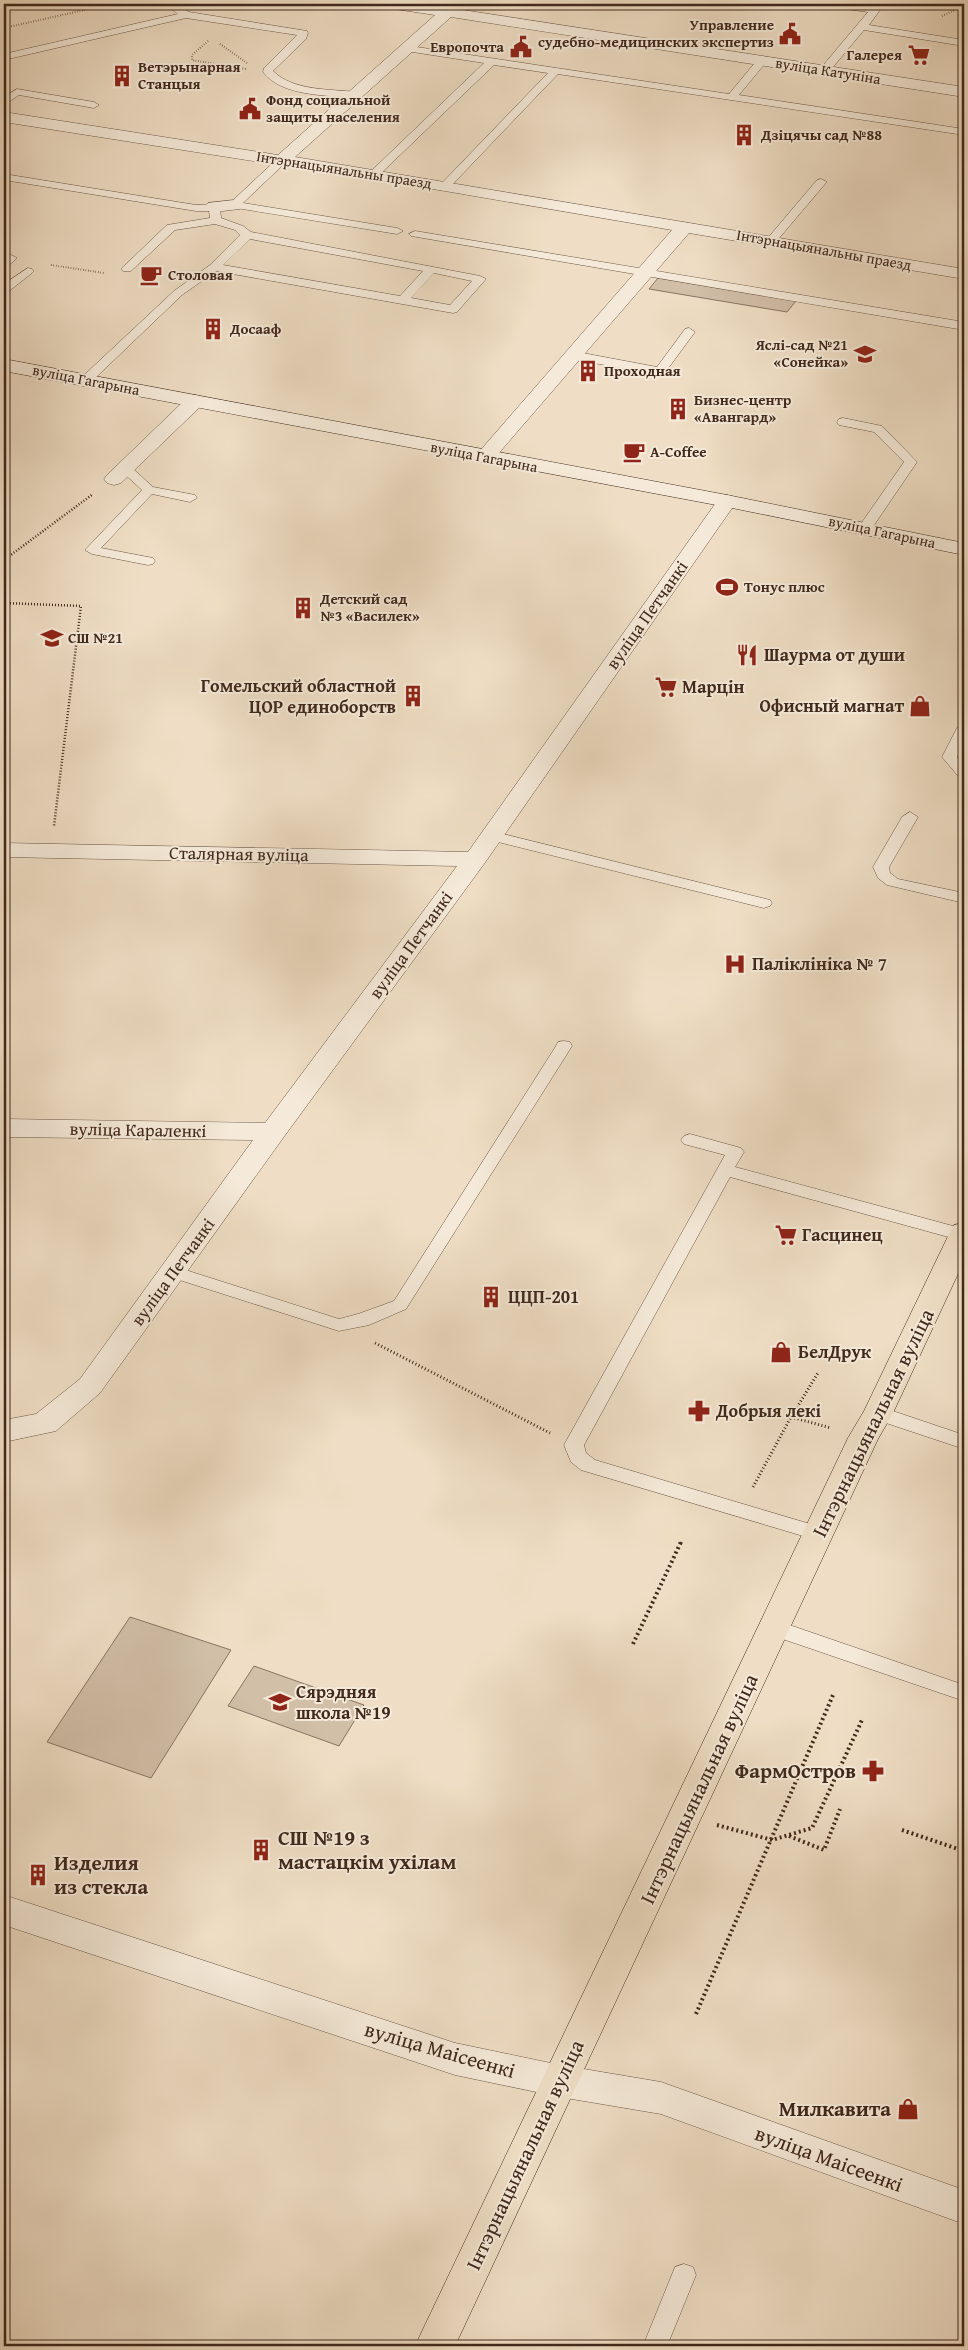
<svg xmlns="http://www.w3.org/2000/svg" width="968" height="2350" font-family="'Gentium Book Plus',serif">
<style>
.green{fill:#d1bfa8;stroke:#887462}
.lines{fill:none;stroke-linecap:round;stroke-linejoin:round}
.lane-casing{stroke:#6c5646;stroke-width:1}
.street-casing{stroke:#6c5646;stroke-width:1}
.secondary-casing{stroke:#40281c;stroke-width:1}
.primary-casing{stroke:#40281c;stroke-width:1}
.path-far3{stroke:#40281c;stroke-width:2;stroke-dasharray:0.5 2;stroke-linecap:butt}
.path-far2{stroke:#40281c;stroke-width:2.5;stroke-dasharray:1 2;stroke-linecap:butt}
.path-far1{stroke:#40281c;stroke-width:3;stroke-dasharray:1 2.5;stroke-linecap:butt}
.path{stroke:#40281c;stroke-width:4;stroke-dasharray:2 3;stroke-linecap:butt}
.lane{fill:#f5ead9;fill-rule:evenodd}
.street{fill:#f5ead9;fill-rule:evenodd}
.secondary{fill:#f5ead9;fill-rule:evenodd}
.primary{fill:#efdec5;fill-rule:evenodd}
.labels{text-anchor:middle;stroke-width:4;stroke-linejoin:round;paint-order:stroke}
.far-poi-label{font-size:15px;font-weight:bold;fill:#40281c;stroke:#f5ead9;text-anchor:start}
.far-street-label{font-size:15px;fill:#40281c;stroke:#f5ead9}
.street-label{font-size:18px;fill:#40281c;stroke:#f5ead9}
.poi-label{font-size:18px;font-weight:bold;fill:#40281c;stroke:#f5ead9;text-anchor:start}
.near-street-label{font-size:21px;fill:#40281c;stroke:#f5ead9}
.near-poi-label{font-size:21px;font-weight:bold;fill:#40281c;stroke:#f5ead9;text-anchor:end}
</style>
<rect width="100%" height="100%" fill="#efdec5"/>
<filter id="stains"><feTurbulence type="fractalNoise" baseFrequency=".004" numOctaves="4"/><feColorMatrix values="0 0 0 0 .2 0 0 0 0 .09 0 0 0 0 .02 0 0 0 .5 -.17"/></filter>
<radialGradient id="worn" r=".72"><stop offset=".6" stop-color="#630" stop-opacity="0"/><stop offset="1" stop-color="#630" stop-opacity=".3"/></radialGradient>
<g class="green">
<path d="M658,278L796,301L787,312L649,289Z"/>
<path d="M130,1617L231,1650L151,1778L47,1742Z"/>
<path d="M254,1666L364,1705L339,1746L228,1706Z"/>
</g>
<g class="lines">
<g class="lane-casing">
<g id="lane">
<path d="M164,4H175L189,12L307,31L308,33L306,39L273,71C293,91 330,89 356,92L361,95L356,98C328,95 282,97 263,72L264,68L297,35L186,18L4,60V54L178,14Z"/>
<path d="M827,4H851L878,8L880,10L869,25L964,40V46L864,30L828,73H820V69L868,12L832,7Z"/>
<path d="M410,46L729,94L758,59L762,58L767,61L739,95L964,129V135L558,74L449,188H441V184L548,73L494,65L376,178H368V174L484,63L406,51L405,49Z"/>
<path d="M17,89L94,102L99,105L94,108L19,95L4,105V97Z"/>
<path d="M281,158L286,161L285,163L243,203L397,228L403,231L397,234L230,207V203L277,159Z"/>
<path d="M4,174L196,205L214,204L220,207L221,218L243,226L251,232L480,276L486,279L457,312L453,313L216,271L182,295L90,383L86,384L80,380L82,377L174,291L210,265L240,235L235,230L215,224L175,230L131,271H123L121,269L123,267L167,225L210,218L209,211H196L4,180ZM250,239L423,271L400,296L223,265ZM434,273L472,281L450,305L411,298Z"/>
<path d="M821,179L827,182L825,184L775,243H767L765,241L767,239L817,180Z"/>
<path d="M415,231L964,322V330L411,236L409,234Z"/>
<path d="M11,255L17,258L8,266L4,267V258Z"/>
<path d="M28,268L32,269L34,271L32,273L8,292L4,293V284Z"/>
<path d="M689,328L695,332L664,374L660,375L572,359L566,355L572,351L657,367L685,329Z"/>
<path d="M843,418L882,426L917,462L870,531L865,532L858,528L904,462L874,432L839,425L837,422L839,419Z"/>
<path d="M125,465L130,466L153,487L195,495L197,498L190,502L152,494L101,548L153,558L155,561L153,564L148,565L92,554L85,550L142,490L119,469Z"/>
<path d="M964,724V742L957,757L964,765V778L959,777L942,757L957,728Z"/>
<path d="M910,812L918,817L889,867L890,873L898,879L964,893V903L887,885L878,878L873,867L902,817Z"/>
<path d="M491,831L770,900L772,903L770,906L764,908L486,839L483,836L486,833Z"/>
<path d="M564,1041L570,1042L572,1046L406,1309L369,1325L339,1331L167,1276L164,1272L167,1268L173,1266L339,1319L358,1314L394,1301L556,1046L558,1042Z"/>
<path d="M690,1134L741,1148L744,1152L735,1167L964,1229L963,1241L730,1177L584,1445L586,1453L595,1460L827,1529L830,1534L827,1539L820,1541L581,1470L571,1462L564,1445L725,1155L684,1144L681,1140L684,1136Z"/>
<path d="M878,1406L964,1435V1449L871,1418L868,1413L871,1408Z"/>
<path d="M775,1620L964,1685V1701L768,1634L765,1628L768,1622Z"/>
<path d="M684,2264L693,2267L696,2275L667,2346H643L675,2267Z"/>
</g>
</g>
<g class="street-casing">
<g id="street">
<path d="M387,4H424L964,87V97L451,17L295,157L964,269V279L689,233L492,461L485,463L478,461L475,457L478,453L672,230L445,191L4,122V112L278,155L435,15L395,9L390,7Z"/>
<path d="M234,200L240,201L243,205L240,209L214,212L208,211L205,207L208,203Z"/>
<path d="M195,395L202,397L205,401L202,405L121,483L114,485L107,483L104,479L107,475L188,397Z"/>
<path d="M727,495L734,497L737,501L484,864L283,1138L100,1393L56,1431L4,1442V1420L36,1414L80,1379L253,1140L4,1137V1119L265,1123L457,866L4,857V843L468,852L720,497Z"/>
<path d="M4,1895L455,2043L560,2065L661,2082L964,2190V2224L661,2114L560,2097L455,2075L4,1925Z"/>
</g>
</g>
<g class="secondary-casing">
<path id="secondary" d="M4,359L727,495L964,543V555L727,507L4,371Z"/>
</g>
<g class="primary-casing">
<path id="primary" d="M964,1223V1261L893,1413L878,1439L455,2346H415L848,1438L864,1411L950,1232L954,1225Z"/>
</g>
<g class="path-far3">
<path d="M942,16L964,6"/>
<path d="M4,28L111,4"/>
<path d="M208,41L192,55V60L246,69"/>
<path d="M220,44L247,63"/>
<path d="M51,265L104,273"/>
</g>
<g class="path-far2">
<path d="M4,560L93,494"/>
<path d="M4,603L81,606L54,826"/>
</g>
<g class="path-far1">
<path d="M375,1343L550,1433"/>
<path d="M791,1417L831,1428"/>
<path d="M753,1487L791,1417L818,1373"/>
<path d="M681,1543L682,1540"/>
</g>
<g class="path">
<path d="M633,1644L681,1542"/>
<path d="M717,1825L772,1840L812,1828L862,1720"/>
<path d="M902,1830L964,1851"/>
<path d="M789,1836L824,1850L840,1809"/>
<path d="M696,2014L833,1695"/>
</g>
<use href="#lane" class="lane"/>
<use href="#street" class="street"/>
<use href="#secondary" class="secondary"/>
<use href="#primary" class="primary"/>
</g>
<defs>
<g id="civic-bare" transform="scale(1.725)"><path d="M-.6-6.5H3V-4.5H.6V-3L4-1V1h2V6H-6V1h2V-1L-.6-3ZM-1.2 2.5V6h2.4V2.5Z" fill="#8f2418" stroke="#f5ead9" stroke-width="2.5" paint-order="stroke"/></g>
<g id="supermarket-bare" transform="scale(1.725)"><path d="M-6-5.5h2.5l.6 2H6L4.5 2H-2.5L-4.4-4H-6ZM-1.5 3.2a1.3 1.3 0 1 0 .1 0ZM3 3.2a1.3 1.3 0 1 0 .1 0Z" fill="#8f2418" stroke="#f5ead9" stroke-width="2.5" paint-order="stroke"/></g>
<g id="building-bare" transform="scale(1.725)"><path d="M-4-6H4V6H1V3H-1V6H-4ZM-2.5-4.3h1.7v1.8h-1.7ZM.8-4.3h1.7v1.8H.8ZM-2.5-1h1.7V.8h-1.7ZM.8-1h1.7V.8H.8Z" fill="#8f2418" stroke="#f5ead9" stroke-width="2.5" paint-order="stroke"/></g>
<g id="cafe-bare" transform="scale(1.725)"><path d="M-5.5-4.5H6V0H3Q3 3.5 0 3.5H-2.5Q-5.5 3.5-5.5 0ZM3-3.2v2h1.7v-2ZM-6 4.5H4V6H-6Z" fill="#8f2418" stroke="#f5ead9" stroke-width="2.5" paint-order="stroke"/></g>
<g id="school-bare" transform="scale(1.725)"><path d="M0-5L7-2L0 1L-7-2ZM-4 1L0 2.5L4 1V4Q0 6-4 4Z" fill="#8f2418" stroke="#f5ead9" stroke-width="2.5" paint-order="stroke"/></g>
<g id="stadium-bare" transform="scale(1.725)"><path d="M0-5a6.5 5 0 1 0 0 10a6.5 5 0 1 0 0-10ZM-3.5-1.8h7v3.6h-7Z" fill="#8f2418" stroke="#f5ead9" stroke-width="2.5" paint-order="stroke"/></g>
<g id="restaurant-bare" transform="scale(1.725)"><path d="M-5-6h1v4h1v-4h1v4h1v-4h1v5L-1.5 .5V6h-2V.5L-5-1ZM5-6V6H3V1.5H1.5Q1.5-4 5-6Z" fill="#8f2418" stroke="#f5ead9" stroke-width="2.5" paint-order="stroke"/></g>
<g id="shop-bare" transform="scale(1.725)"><path d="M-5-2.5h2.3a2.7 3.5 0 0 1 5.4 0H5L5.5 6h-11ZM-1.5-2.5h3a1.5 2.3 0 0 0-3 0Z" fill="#8f2418" stroke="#f5ead9" stroke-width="2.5" paint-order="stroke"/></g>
<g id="hospital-bare" transform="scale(1.725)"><path d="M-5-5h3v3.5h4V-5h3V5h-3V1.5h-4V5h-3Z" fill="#8f2418" stroke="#f5ead9" stroke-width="2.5" paint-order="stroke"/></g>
<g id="pharmacy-bare" transform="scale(1.725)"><path d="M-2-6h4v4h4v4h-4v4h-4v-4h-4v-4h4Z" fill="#8f2418" stroke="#f5ead9" stroke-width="2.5" paint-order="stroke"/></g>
</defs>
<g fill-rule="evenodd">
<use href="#civic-bare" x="790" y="34"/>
<use href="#civic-bare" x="521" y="47"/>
<use href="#supermarket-bare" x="919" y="55"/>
<use href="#building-bare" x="122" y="76"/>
<use href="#civic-bare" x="250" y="109"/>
<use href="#building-bare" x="744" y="135"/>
<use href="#cafe-bare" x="151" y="275"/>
<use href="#building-bare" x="213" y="329"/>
<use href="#school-bare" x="865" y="354"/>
<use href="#building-bare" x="588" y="371"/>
<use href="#building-bare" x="678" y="409"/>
<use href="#cafe-bare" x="634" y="452"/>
<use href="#stadium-bare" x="727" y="587"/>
<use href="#building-bare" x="303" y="608"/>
<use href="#school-bare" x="52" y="638"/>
<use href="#restaurant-bare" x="747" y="655"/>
<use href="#supermarket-bare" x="666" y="687"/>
<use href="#building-bare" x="413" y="696"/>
<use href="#shop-bare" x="920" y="706"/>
<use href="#hospital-bare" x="735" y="964"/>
<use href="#supermarket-bare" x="786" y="1235"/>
<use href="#building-bare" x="491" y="1297"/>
<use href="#shop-bare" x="781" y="1352"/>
<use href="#pharmacy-bare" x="699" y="1411"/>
<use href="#school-bare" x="280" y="1702"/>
<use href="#pharmacy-bare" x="873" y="1771"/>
<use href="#building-bare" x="261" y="1850"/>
<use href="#building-bare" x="38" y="1875"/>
<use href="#shop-bare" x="908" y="2109"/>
</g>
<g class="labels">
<g class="far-poi-label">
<text x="774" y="30" text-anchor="end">Управление<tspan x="774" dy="17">судебно-медицинских экспертиз</tspan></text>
<text x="504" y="52" text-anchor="end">Европочта</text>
<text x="902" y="60" text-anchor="end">Галерея</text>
<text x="138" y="72">Ветэрынарная<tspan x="138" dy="17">Станцыя</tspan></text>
<text x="266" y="105">Фонд социальной<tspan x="266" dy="17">защиты населения</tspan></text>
<text x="761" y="140">Дзіцячы сад №88</text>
<text x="168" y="280">Столовая</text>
<text x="230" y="334">Досааф</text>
<text x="848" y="350" text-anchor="end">Яслі-сад №21<tspan x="848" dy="17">«Сонейка»</tspan></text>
<text x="604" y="376">Проходная</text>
<text x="694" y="405">Бизнес-центр<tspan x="694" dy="17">«Авангард»</tspan></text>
<text x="650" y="457">A-Coffee</text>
<text x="744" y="592">Тонус плюс</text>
<text x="320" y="604">Детский сад<tspan x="320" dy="17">№3 «Василек»</tspan></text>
<text x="68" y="643">СШ №21</text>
</g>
<g class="far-street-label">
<text transform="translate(828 71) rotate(9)" y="5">вуліца Катуніна</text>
<text transform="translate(344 170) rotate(9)" y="5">Інтэрнацыянальны праезд</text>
<text transform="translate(824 250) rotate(10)" y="5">Інтэрнацыянальны праезд</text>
<text transform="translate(86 380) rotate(11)" y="5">вуліца Гагарына</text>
<text transform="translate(484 457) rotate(11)" y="5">вуліца Гагарына</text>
<text transform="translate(882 532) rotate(12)" y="5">вуліца Гагарына</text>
</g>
<g class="street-label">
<text transform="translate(647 615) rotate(-55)" y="6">вуліца Петчанкі</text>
<text transform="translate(239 854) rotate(1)" y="6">Сталярная вуліца</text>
<text transform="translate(411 945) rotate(-54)" y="6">вуліца Петчанкі</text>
<text transform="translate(138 1130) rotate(1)" y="6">вуліца Караленкі</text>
<text transform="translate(173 1272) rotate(-54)" y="6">вуліца Петчанкі</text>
</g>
<g class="poi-label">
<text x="764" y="661">Шаурма от души</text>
<text x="396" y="692" text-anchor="end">Гомельский областной<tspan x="396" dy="21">ЦОР единоборств</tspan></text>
<text x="682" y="693">Марцін</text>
<text x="904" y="712" text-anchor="end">Офисный магнат</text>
<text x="752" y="970">Паліклініка № 7</text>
<text x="802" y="1241">Гасцинец</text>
<text x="508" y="1303">ЦЦП-201</text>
<text x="798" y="1358">БелДрук</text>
<text x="716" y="1417">Добрыя лекі</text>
<text x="296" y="1698">Сярэдняя<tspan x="296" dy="21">школа №19</tspan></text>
</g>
<g class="near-street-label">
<text transform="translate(873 1423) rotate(-64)" y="7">Інтэрнацыянальная вуліца</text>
<text transform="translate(699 1789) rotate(-65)" y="7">Інтэрнацыянальная вуліца</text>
<text transform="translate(440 2050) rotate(16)" y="7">вуліца Маісеенкі</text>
<text transform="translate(525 2155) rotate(-65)" y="7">Інтэрнацыянальная вуліца</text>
<text transform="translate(829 2159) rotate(20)" y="7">вуліца Маісеенкі</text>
</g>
<g class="near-poi-label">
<text x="856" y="1778">ФармОстров</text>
<text x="278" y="1845" text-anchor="start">СШ №19 з<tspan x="278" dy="24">мастацкім ухілам</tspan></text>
<text x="54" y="1870" text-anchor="start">Изделия<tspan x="54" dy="24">из стекла</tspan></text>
<text x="891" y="2116">Милкавита</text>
</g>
</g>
<rect width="968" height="2350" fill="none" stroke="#efdec5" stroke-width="20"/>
<rect x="5" y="5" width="958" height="2340" fill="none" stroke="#40281c" stroke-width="2.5"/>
<rect x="10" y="10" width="948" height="2330" fill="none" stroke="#40281c"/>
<rect width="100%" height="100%" filter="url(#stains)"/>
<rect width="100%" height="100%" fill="url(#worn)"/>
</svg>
